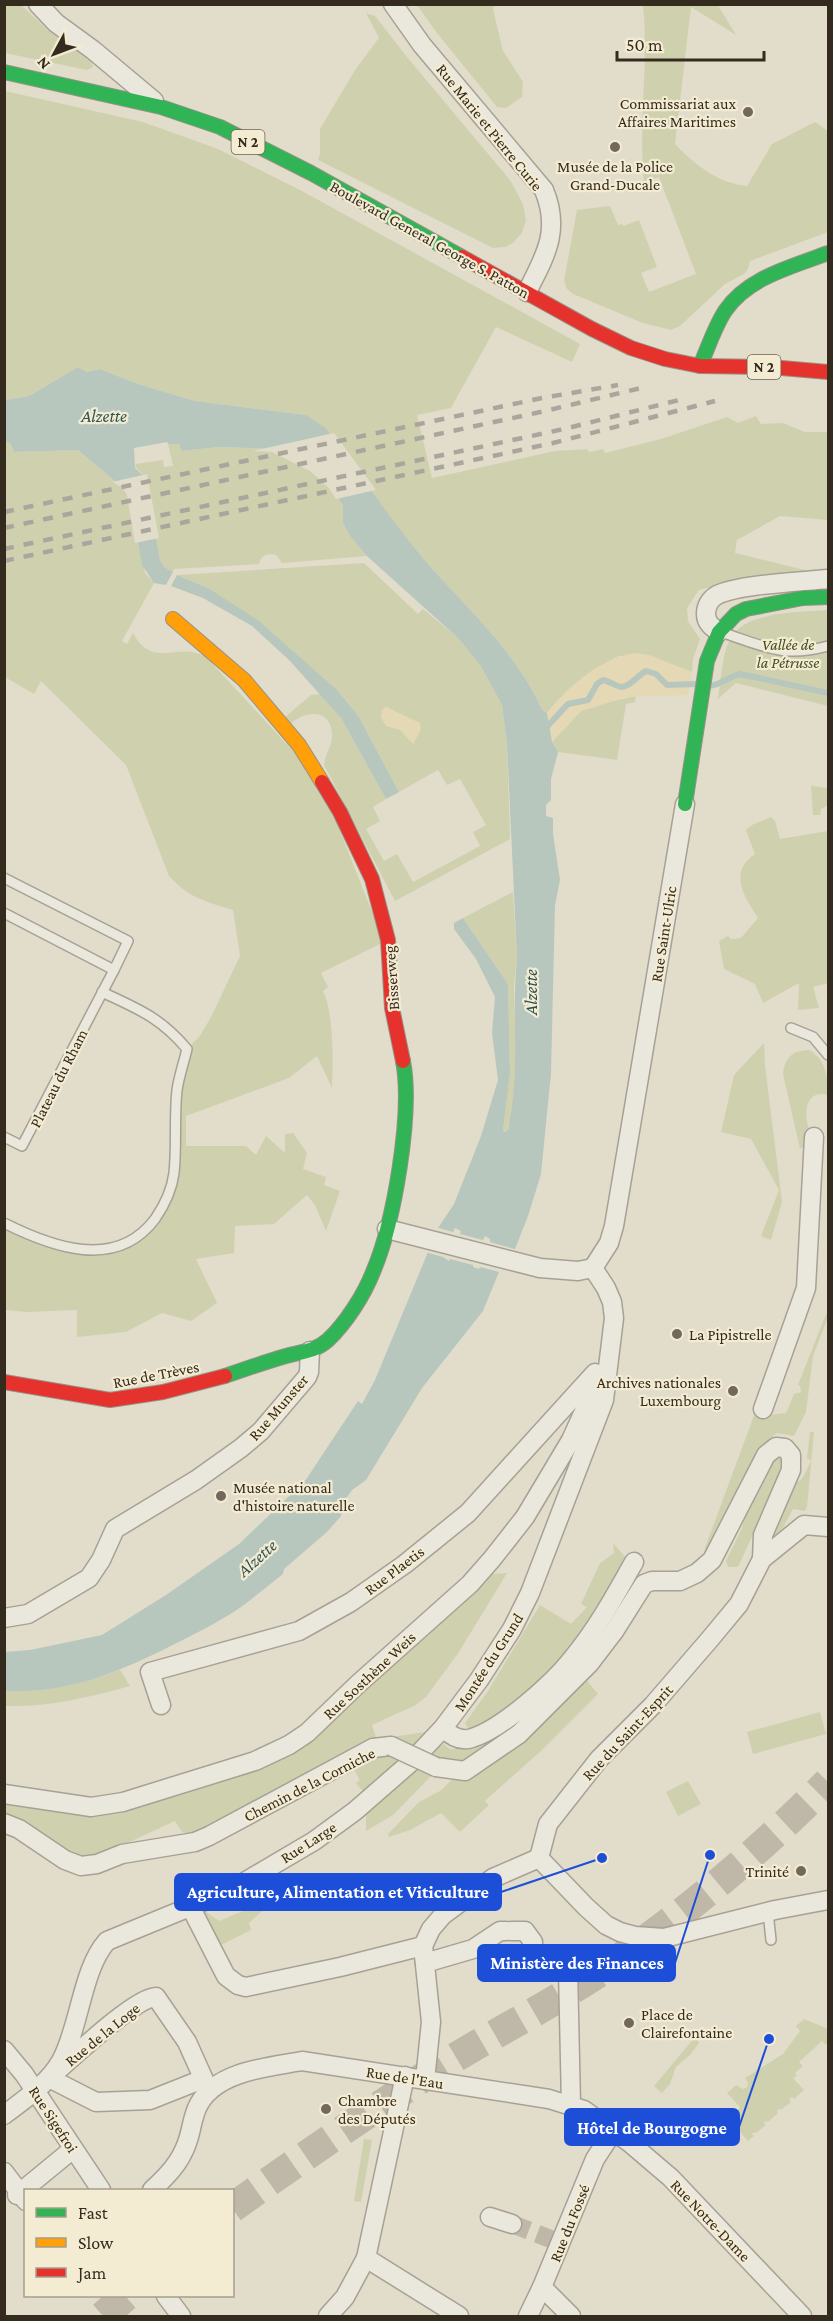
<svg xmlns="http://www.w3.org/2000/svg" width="833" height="2321" font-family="'Crimson Pro',serif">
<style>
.green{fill:#cfd1ae}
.sand{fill:#e4d9b4}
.water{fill:#b7c7be}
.pier{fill:#e2dccb}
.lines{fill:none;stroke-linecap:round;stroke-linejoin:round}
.stream{stroke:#b7c7be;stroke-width:6}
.street-tunnel{stroke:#bfb8a8;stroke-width:18;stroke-dasharray:18 9;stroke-linecap:butt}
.primary-tunnel{stroke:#bfb8a8;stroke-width:30;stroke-dasharray:30 15;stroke-linecap:butt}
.lane-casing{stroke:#a7a195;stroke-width:12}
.street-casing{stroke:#a7a195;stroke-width:21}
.fast-casing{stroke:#979185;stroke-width:16}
.slow-casing{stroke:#979185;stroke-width:16}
.jam-casing{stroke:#979185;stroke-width:16}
.lane{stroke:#eae7dd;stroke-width:9}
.street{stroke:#eae7dd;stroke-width:18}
.fast{stroke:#30b455;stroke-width:14}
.slow{stroke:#ff9f0a;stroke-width:14}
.jam{stroke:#e5322d;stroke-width:14}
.rail{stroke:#aaa69d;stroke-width:4.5;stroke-dasharray:10 10;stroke-linecap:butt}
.street-bridge-casing{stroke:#a7a195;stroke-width:21;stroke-linecap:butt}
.street-bridge{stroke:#eae7dd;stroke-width:18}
.poi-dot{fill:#72685b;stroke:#f3ebd2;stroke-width:2}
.labels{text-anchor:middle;stroke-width:4.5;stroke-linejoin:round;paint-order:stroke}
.shield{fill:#f3ebd2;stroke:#6e6454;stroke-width:1.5}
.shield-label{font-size:15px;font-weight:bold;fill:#352a1e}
.poi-label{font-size:16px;fill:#352a1e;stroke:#f3ebd2;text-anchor:start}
.street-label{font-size:16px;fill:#352a1e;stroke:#f3ebd2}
.park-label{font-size:16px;font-style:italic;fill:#435026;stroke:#f3ebd2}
.water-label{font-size:18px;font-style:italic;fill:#2e5353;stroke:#f3ebd2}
.leader{fill:none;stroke:#1d4ed8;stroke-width:2}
.callout-dot{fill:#1d4ed8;stroke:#f3ebd2;stroke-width:2}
.callout{fill:#1d4ed8;stroke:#1d4ed8;stroke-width:2}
.callout-label{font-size:18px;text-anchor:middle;font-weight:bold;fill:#fff}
</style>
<rect width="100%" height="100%" fill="#e2dccb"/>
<g class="green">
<path d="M5,4L21,5L49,31L91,61L93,67L87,70L5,53Z"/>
<path d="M417,5H495L493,9L503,51L523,82L522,97L506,108L497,107L437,33Z"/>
<path d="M643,5H718L736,35L691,7L675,144C695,165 718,183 747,186L772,144L815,122L828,131V232L750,261L748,269L744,274L725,284L680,326L671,330L643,323L573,294L567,289L564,281L577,210L610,206L618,225L622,224L623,226L639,220L657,267L641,273L649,292L696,274L659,177L644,182C638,123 649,64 643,5Z"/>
<path d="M366,13L375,16L407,57L510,180L523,204L526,220L522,233L513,243L505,247L493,248L318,160L320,154V129L355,70L379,38Z"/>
<path d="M5,91L143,122L218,149L302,191L580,344L572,362L496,327L451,408L417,415L432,478L555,451L587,449L590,452L603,449L605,453L661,439L727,417L738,423L756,416L761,424L783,423L805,432H828V520L780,516L737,540L735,553L809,571L779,577L728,583L699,590L687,608L688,621L700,639L693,659L692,672L619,656C590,671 568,687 547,713L542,710C515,649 465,607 422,557C388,517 358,471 327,429L306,415L195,401L138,384L100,369L87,372L78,367L29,396L5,400Z"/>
<path d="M5,441L11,444L14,452L78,450L130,494L145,573L154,583L122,641L127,644L133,633C154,671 178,640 206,657L293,751L334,816L384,942L321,973L328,987L323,991C334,1012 333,1063 332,1088L317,1056L289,1078L186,1116V1146H246L256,1155L266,1136L285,1153V1134L293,1133L307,1153L303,1169L326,1177L324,1185L340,1191L326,1231L315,1205L307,1195L274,1224L235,1226L234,1253L196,1259L217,1303L191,1321L162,1313L126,1332L77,1337V1310L27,1312L5,1310L4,1223L25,1233L96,1251L146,1231L174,1174L177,1089L187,1049L200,1036L211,1017L240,956L233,910C205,901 190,899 169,876L126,765L41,681L34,694L5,677Z"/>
<path d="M168,444H179L181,451L219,447L273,449L311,469L332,486L343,506V523L350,536L367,556L282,563L276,555C267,553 261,555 259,564L174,569L173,572L164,567L160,560L145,477L135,466L136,464L163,460L164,467L173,466Z"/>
<path d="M364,563L418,614L423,609L458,638L480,665L502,705L507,744L510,839L395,901L324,765C325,753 333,745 332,734C330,707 305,711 290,724L284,718L311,695L322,694L341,718L386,799L373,807L380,821L366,829L384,861L397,854L413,882L480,846L473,832L486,825L460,779L447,785L438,770L399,792L359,717L338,691L208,588L177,575Z"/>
<path d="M828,610V706L736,683L718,699C721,681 722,651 732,636C748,611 802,612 828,610Z"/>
<path d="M636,696L635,702L626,704L617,760L558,752L552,742L581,711L609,702Z"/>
<path d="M811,786L828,788V805L821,809L820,815H813Z"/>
<path d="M771,817L775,821L780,839L828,831V983L813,987L819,1008L798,1010L799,983L763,1003L755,984L724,969L719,941L728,936L731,939L741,938L758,918C745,897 727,873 755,854L746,830L752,825Z"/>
<path d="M513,892L517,958L514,984L516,1075L512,1113L507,1132L503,1130L510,1074L508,984L463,918Z"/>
<path d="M764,1043L765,1066L782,1202L771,1240L761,1236L779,1190L751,1139L721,1132L734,1075Z"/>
<path d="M809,1050C826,1059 828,1077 828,1095C802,1088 802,1122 814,1137L800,1149L783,1074C785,1057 792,1051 809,1050Z"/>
<path d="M826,1314L828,1317L813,1356L806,1412L794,1436L777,1433L769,1439L703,1558L705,1548L756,1410L769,1415L786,1413L794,1394L801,1392L800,1386L798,1385Z"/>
<path d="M810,1432H814L807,1507L805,1511L793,1509L780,1533L771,1539L769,1537L796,1483L802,1479L811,1461L807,1458Z"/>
<path d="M782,1454L785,1465L738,1567H728L726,1561L742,1528L749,1502L771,1457Z"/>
<path d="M613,1543L627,1559L566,1656L513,1707L470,1732L465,1723L488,1691L540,1605L571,1624L587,1607L581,1604L600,1563L614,1553Z"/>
<path d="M507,1573L459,1652L426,1697L416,1705L372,1725L376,1737L302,1779L197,1836L182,1832L175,1821L95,1858L70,1855L15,1817L5,1816V1802L91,1816L259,1769L289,1756L309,1743L492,1574Z"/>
<path d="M120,1670L130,1686C86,1698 51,1707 5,1706V1691C44,1692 82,1684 120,1670Z"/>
<path d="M584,1677L598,1694L542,1750L488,1798L485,1801L489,1805L460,1832L441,1813L410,1830L389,1837L388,1834L419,1802L440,1791L455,1777Z"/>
<path d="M820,1712L826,1734L753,1754L747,1732Z"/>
<path d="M518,1719L524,1722L464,1765L438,1761L391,1737L426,1732L441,1746L444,1744L450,1749C476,1748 498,1735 518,1719Z"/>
<path d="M391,1754L404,1760L365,1794L356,1783L360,1780L352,1766L372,1755Z"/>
<path d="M416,1766L434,1773L393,1815L366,1831V1811Z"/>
<path d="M688,1781L701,1804L678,1816L666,1792Z"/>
<path d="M304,1876L312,1890L261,1912L249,1923L251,1930L217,1947L202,1909L219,1921L243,1911Z"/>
<path d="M804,2019L826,2028L828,2032V2043L826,2045L822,2041L799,2062L803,2066L795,2073L797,2076L793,2078L804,2090L794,2099L792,2097L789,2099L791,2102L781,2110L780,2108L777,2111L778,2113L768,2122L766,2121L764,2123L766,2125L756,2133L754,2132L752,2134L754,2136L748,2141L734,2125L739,2121L734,2115L740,2107L727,2093L736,2085L743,2089L747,2087L748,2083L745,2078L783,2054L800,2031L796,2026Z"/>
<path d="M695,2037L699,2043L690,2055L676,2067L670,2084L662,2093L654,2086Z"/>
<path d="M364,2139L372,2140L361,2202L354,2201Z"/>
</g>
<g class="sand">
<path d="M634,653L649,655L692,672L688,695L626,697L581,711L552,742L547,713C570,685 598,660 634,653Z"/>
<path d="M386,707L420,723L421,730L413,744L400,730L386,726L381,717L382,710Z"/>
</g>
<g class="water">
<path d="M78,367L87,372L100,369L138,384L195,401L306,415L326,428C358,471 388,516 422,557C464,606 515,649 542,710L547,713L552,742L558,752L551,779V800L546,805V816L553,818V834L560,880L555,905L551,1073L541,1174L528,1216L515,1249L499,1272L483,1311L422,1388L366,1480L352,1490L343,1503L341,1516L327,1532L284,1569L283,1574C266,1587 249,1602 232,1613C210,1627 186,1638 163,1650C109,1676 66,1693 5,1691V1652L30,1650L102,1635L166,1595L239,1544L305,1481L358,1401L362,1404L375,1380L438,1228L454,1204L481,1136L498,1080L492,1033L495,997L476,959L454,929V923L463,918L508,984L510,1074L503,1130L505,1132L508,1130C521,1070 511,1017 517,958L507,744L502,705L480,665L458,638L367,556L350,536L343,523V506L332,486L311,469L273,449L219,447L181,451L179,444H168L167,442L134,448L135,468L145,477L160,560L164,567L173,572L166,585L154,583L142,565L130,494L78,450L14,452L11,444L5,441V400L29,396Z"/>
<path d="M177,575L208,588L259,621L338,691L359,717L399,792L386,799L341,718L290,661L252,626L203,598L171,586Z"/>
</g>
<g class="pier">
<path d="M334,433L376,490L336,499L329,488L310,471L272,452L253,451Z"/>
<path d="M147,474L159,538L135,543L127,495L123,488L112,482Z"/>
<path d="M435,1227L453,1232L455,1228L461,1231L460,1234L483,1240L485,1236L490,1239V1242L518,1250L503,1273L480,1267L479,1269L473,1267V1265L450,1259L449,1261L443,1257L425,1252Z"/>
</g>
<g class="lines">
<g class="stream">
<path d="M709,686C721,685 728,677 740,674L828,693"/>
<path d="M543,731L568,704L588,700L597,684L603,680C609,681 616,686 621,687C630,687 638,675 646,671L656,674L667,685L696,684"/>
</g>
<path class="street-tunnel" d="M512,2224L561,2243"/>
<g class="primary-tunnel">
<path d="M232,2208C296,2162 361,2117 427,2075C488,2036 554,2004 613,1963C691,1909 762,1849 828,1782"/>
<path d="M103,2316L126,2296"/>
</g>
<g class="lane-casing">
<g id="lane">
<path d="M724,633C765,647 784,658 828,646"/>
<path d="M4,878L128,941L114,970"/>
<path d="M4,913L114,970L22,1146L4,1137"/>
<path d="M791,1028L813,1037L828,1055"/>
<path d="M4,1223C52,1247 116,1271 155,1219C164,1206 172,1189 174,1173C177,1145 174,1117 177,1090C179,1076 184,1062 187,1049C160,1017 138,1009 102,992"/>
<path d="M768,1912L771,1940"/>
</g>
</g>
<g class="street-casing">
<g id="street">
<path d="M38,4L56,23L93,50L154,101"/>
<path d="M393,4L422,45L544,190C561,231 545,256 527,292"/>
<path d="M719,632C712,627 706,623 706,614C706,606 710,599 717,595C741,584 800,582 828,579"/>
<path d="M387,1229L540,1268L578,1271L593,1268"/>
<path d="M593,1268L609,1243L614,1226L685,804"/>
<path d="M763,1409L806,1288L814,1137"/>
<path d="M4,1618L28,1614L89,1578L101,1560L115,1529L196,1480L241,1448L261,1431L307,1377L309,1372L310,1351"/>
<path d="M161,1705L150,1672L299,1631L351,1602L405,1564L468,1513L595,1373"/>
<path d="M443,1728C451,1736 461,1742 472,1738C502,1729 553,1683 572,1659C597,1629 615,1596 634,1562"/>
<path d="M436,1767L465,1771L519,1734L589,1664L615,1630L644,1584L652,1581H680L697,1573L712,1560L766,1455L776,1447L785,1448L791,1455V1470L763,1535L762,1559"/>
<path d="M4,1794L91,1807L123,1802L255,1761L289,1745L307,1733L358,1684L470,1584L492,1559L525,1517L571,1440L601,1374"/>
<path d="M4,1823L19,1829L65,1860L81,1866L97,1864L122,1854L195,1842L209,1836L373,1748L391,1746"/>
<path d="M539,1858L548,1824L599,1759L653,1705L710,1639L739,1604L762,1559L804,1525L828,1527"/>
<path d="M539,1858L586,1907L606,1925L620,1932L635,1936L664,1938L775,1910L828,1900"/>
<path d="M191,1908L226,1976L238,1985L246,1987L340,1967L423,1946"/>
<path d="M511,1931H525L533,1942V1966H557L568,1969L571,2105"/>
<path d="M423,1946L431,1929L443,1915L493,1878L539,1858"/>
<path d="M423,1946L431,2022L425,2080"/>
<path d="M425,1963L473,1949L500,1931H506"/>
<path d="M4,2050L24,2074L101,2190"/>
<path d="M203,2079L150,2100L96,2102L49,2078C68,2062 135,1997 156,1997L187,2042L209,2091"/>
<path d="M4,2115C25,2099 48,2084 61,2061C80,2026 82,1969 107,1941L231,1890L314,1841L355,1811L410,1763L443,1728L479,1680L512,1629L530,1593L604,1400L614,1318L612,1302L606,1288L593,1268"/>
<path d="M4,2172L26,2201"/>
<path d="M152,2190C167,2176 180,2163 187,2143C192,2130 192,2116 199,2104C217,2071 269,2067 302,2061L549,2099L584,2110L630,2143L671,2178L802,2316"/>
<path d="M17,2195L73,2149"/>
<path d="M490,2217L512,2224"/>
<path d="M366,2258L459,2316"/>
<path d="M542,2287L571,2316"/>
<path d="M166,2296L181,2316"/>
<path d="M328,2316L345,2297L366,2258L405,2076"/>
<path d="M528,2316L542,2287L595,2159L614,2130"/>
</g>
</g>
<g class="fast-casing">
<g id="fast">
<path d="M4,72L161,107L220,127L311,173L462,257"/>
<path d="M700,366C708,348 714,328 725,311C748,277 792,267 828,253"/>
<path d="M685,804L707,661L719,632L736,614L746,609L803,598L828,597"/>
<path d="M225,1376C245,1369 265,1362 286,1356C301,1352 316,1351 328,1340C346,1323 364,1295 373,1272C394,1223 413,1113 403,1061"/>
</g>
</g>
<g class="slow-casing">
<path id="slow" d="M173,619L244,680L299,745L322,782"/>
</g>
<g class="jam-casing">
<g id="jam">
<path d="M462,257L592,329L631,348L665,359L700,366L770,367L828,372"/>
<path d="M322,782L340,812L372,879L388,940L392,1008L403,1061"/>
<path d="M4,1382L110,1400L163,1392L225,1376"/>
</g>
</g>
<use href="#lane" class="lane"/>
<use href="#street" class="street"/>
<use href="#fast" class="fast"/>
<use href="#slow" class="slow"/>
<use href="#jam" class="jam"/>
<g class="rail">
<path d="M4,512L542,398L618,385"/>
<path d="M4,528L545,411L641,388"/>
<path d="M4,549L564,429L687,398"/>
<path d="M4,561L553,443L715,401"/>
</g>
<g class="street-bridge-casing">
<path id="street-bridge" d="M391,1746L436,1767"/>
</g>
<use href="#street-bridge" class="street-bridge"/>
</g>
<g class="poi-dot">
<circle cx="748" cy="112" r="6"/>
<circle cx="615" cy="147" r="6"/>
<circle cx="677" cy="1334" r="6"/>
<circle cx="733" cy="1391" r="6"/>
<circle cx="221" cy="1496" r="6"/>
<circle cx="801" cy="1871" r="6"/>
<circle cx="629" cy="2023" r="6"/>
<circle cx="326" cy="2109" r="6"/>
</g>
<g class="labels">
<g class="shield">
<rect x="231.5" y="130" width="33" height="24" rx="4.5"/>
<rect x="747.5" y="355" width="33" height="24" rx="4.5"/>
</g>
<g class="shield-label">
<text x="248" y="147">N 2</text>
<text x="764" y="372">N 2</text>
</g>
<g class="poi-label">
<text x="736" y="109" text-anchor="end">Commissariat aux<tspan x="736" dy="18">Affaires Maritimes</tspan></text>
<text x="615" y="172" text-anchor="middle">Musée de la Police<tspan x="615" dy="18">Grand-Ducale</tspan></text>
<text x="689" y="1340">La Pipistrelle</text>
<text x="721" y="1388" text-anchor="end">Archives nationales<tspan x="721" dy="18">Luxembourg</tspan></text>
<text x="233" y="1493">Musée national<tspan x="233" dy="18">d'histoire naturelle</tspan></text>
<text x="789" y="1877" text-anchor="end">Trinité</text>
<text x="641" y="2020">Place de<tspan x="641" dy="18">Clairefontaine</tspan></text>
<text x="338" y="2106">Chambre<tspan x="338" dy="18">des Députés</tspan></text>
</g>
<g class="street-label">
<text transform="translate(490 127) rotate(51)" y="6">Rue Marie et Pierre Curie</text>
<text transform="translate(430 239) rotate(29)" y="6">Boulevard General George S. Patton</text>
<text transform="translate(663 934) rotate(-81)" y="6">Rue Saint-Ulric</text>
<text transform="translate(391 978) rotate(-94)" y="6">Bisserweg</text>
<text transform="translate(58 1078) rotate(-63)" y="6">Plateau du Rham</text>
<text transform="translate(156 1374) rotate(-11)" y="6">Rue de Trèves</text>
<text transform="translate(278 1407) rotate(-49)" y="6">Rue Munster</text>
<text transform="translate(394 1570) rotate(-37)" y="6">Rue Plaetis</text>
<text transform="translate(488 1662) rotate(-57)" y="6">Montée du Grund</text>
<text transform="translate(369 1675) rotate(-43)" y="6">Rue Sosthène Weis</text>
<text transform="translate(627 1732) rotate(-47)" y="6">Rue du Saint-Esprit</text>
<text transform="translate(309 1784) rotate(-27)" y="6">Chemin de la Corniche</text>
<text transform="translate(308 1842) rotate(-33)" y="6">Rue Large</text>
<text transform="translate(102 2034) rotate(-39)" y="6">Rue de la Loge</text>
<text transform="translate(405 2077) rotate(9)" y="6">Rue de l'Eau</text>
<text transform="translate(54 2119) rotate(57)" y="6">Rue Sigefroi</text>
<text transform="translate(711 2220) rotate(46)" y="6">Rue Notre-Dame</text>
<text transform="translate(569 2223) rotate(-68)" y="6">Rue du Fossé</text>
</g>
<g class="park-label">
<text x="788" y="650">Vallée de<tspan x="788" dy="18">la Pétrusse</tspan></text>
</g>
<g class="water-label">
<text x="104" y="422">Alzette</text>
<text transform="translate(531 992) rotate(-90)" y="6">Alzette</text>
<text transform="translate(257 1558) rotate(-42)" y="6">Alzette</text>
</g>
</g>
<path class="leader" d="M602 1858L501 1892M710 1855L675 1963M769 2039L739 2127"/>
<g class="callout-dot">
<circle cx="602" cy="1858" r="6"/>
<circle cx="710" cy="1855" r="6"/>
<circle cx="769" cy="2039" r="6"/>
</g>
<g class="callout">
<rect x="175" y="1874" width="326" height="36" rx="6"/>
<rect x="478" y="1945" width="197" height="36" rx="6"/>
<rect x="565" y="2109" width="174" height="36" rx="6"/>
</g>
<g class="callout-label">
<text x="338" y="1898">Agriculture, Alimentation et Viticulture</text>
<text x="577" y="1969">Ministère des Finances</text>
<text x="652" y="2134">Hôtel de Bourgogne</text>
</g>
<rect width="833" height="2321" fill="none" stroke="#352a1e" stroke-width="12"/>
<rect x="24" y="2189" width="210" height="108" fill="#f3ebd2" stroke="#a79e8a" stroke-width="1.5"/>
<rect x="36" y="2208" width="30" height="9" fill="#30b455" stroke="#a79e8a" stroke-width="1.5"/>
<text x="78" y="2219" font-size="18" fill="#352a1e">Fast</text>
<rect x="36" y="2238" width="30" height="9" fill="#ff9f0a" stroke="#a79e8a" stroke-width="1.5"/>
<text x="78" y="2249" font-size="18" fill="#352a1e">Slow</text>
<rect x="36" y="2268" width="30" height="9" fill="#e5322d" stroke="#a79e8a" stroke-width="1.5"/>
<text x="78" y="2279" font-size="18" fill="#352a1e">Jam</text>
<g transform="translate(54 54) rotate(229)" stroke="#f3ebd2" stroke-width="4.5" paint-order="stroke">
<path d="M0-4.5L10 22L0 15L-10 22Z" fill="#352a1e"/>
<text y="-9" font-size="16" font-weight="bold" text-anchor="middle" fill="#352a1e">N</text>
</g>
<path d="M617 51v9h147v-9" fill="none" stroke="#352a1e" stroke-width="3"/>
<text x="626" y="51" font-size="18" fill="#352a1e" stroke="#f3ebd2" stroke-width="4.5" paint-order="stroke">50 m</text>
</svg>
